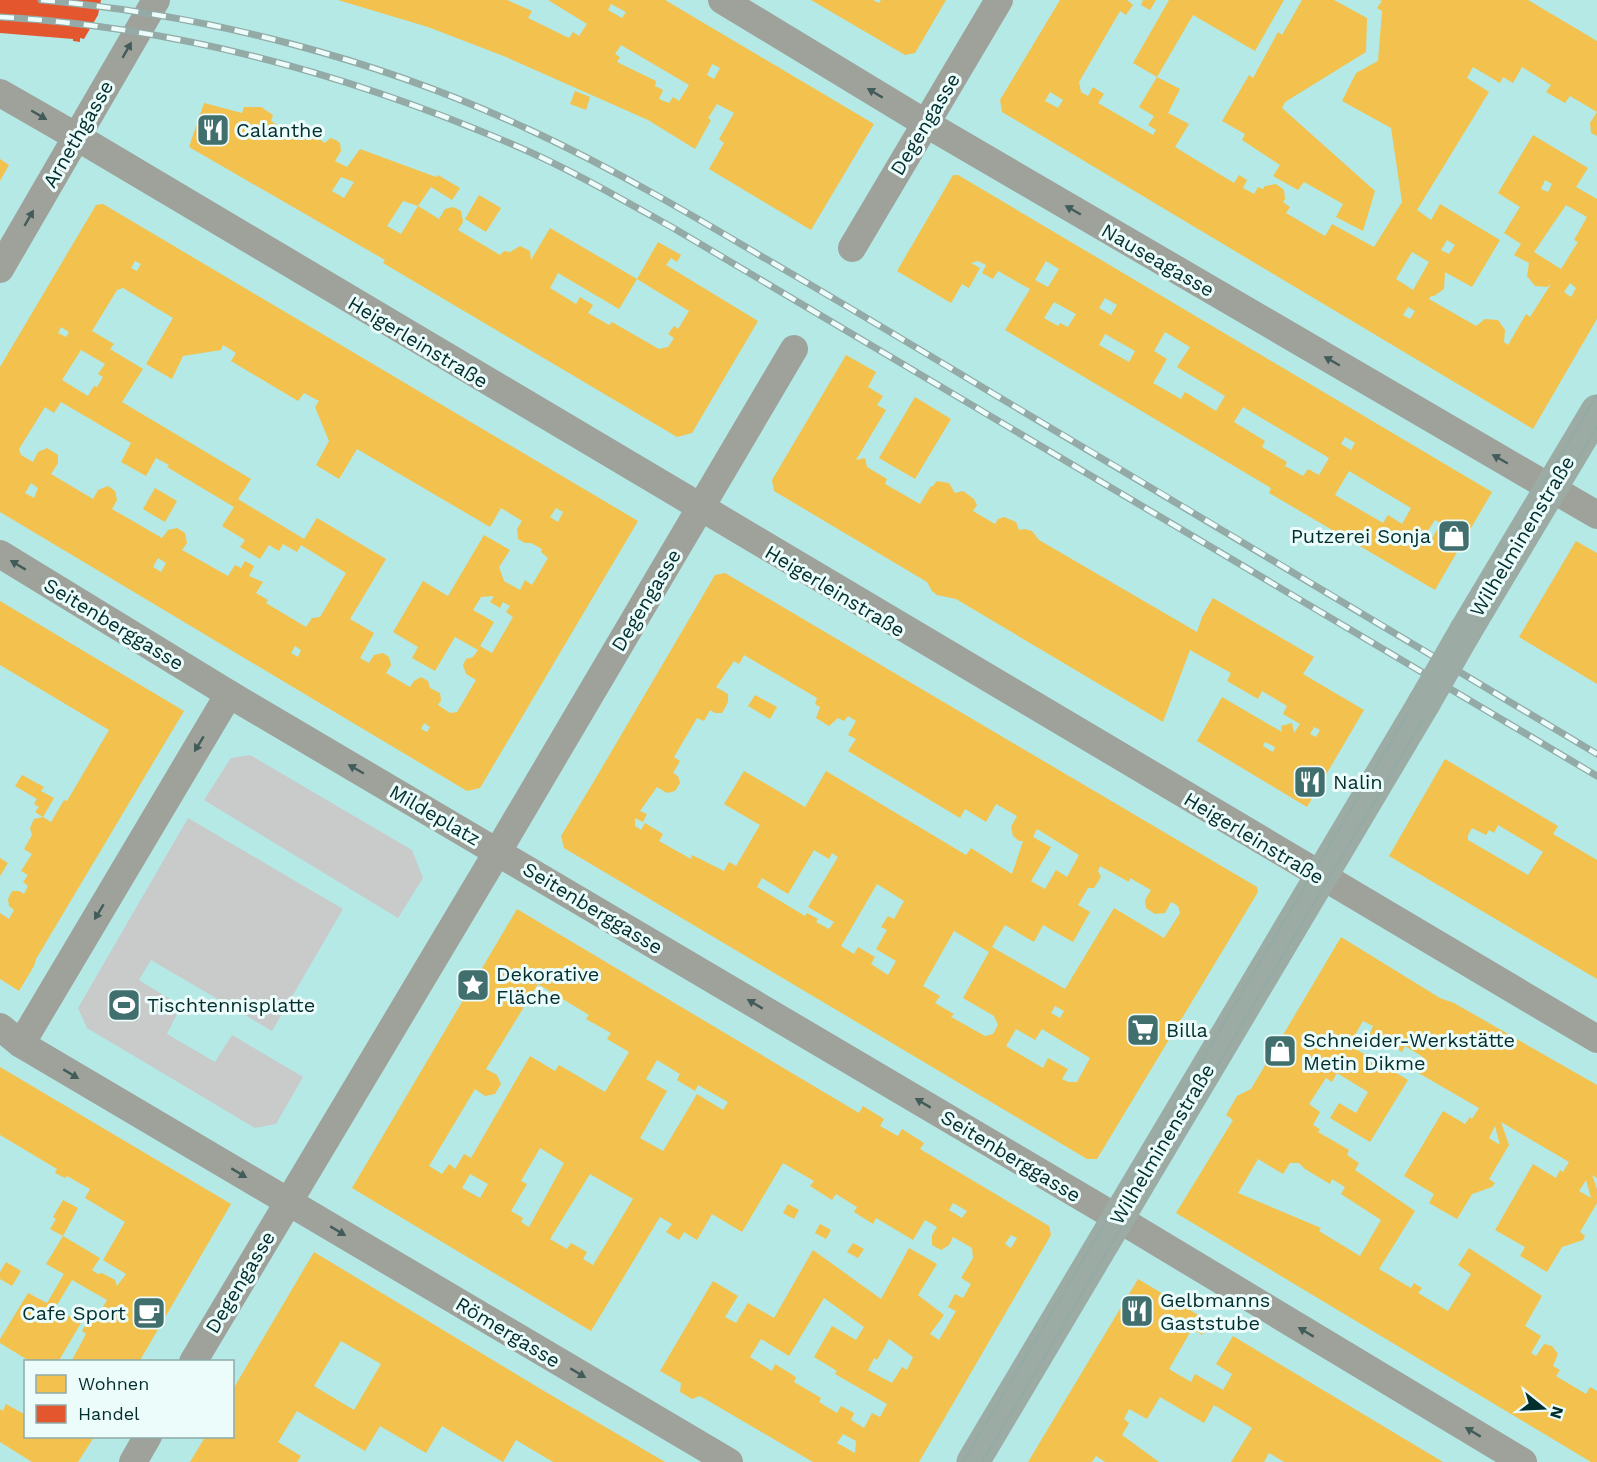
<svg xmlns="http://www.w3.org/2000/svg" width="1597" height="1462" font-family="'Work Sans',sans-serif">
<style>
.green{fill:#c9caca}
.homes{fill:#f2c14e;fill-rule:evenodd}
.shops{fill:#e4572e}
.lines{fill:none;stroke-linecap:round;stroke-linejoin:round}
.street{stroke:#9fa29b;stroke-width:28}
.secondary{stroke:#9caca5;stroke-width:33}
.tram{stroke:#93aaa6;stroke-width:1.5}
.rail-casing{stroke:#93aaa6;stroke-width:7}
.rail{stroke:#ebfcfb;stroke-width:4.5;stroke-dasharray:14;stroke-linecap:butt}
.secondary-bridge{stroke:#9caca5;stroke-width:33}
.oneway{fill:#415c59}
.labels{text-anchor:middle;stroke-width:6;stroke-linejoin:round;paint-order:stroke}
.street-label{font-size:20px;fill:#022e2d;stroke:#ebfcfb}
.poi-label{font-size:20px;fill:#022e2d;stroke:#ebfcfb;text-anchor:start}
</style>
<rect width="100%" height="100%" fill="#b5e9e6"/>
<g class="green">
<path d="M250,755L412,850L423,878L398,918L204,800L231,758Z"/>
<path d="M188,818L343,909L272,1031L151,960L139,980L181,1006L167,1034L215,1062L232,1035L303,1077L276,1124L255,1128L87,1028L78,1008Z"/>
</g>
<g class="homes">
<path d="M338,0H507L532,11L528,18L569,38L573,32L579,36L587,24L548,0H665L874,124L811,230L709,169L724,143L719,139L734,113L717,104L708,118L711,120L695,149L648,120L506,57L428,27ZM611,4L626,12L622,18L608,10ZM621,45L689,85L679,101L673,97L669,103L659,99L663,90L655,86L656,81L617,62L620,57L615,54ZM712,64L720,68L714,79L707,75Z"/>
<path d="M811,0H873L879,3L881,0H946L915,53L905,55Z"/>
<path d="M1060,0H1127L1133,5L1126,15L1120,11L1079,82L1081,92L1088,96L1093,87L1104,94L1098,103L1153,135L1156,130L1148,125L1154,116L1139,107L1157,77L1133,63L1169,0H1284L1255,51L1193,15L1157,77L1180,89L1168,113L1189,124L1175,147L1234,183L1239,175L1247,180L1243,188L1254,194L1258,187L1263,189L1265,186L1276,184L1284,190L1285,199L1283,202L1290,207L1286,213L1325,236L1332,224L1374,247L1402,202L1391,128L1342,101L1356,73L1378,61L1382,11L1377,8L1382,1L1379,0H1528L1597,41V136L1591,133L1590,123L1597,112L1570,96L1565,103L1546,92L1551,85L1522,67L1513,83L1503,77L1500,83L1473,67L1467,78L1489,92L1417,210L1431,220L1440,204L1500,240L1472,287L1445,272L1444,289L1434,296H1431L1429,299L1476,326L1485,319L1498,320L1505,330L1504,342L1508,345L1526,314L1530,317L1551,284L1547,287L1535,286L1527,276L1529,263L1514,255L1521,244L1504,233L1520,207L1498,193L1533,135L1588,168L1576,187L1597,199V319L1533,429L1002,112L1000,100ZM1050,92L1063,100L1058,108L1045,101ZM1545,180L1552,184L1548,192L1541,189ZM1566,205L1587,217L1574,240L1578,242L1561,269L1534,252ZM1447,240L1455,245L1449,254L1441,250ZM1412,252L1429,262L1413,290L1396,279ZM1570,283L1576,288L1571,297L1564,292ZM1408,307L1415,311L1410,319L1403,315Z"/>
<path d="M1143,0H1156L1150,10L1141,5Z"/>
<path d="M1302,0H1334L1367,18L1366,52L1285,102L1282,108L1375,191L1363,231L1336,217L1343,204L1304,182L1298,190L1273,176L1280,165L1242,140L1245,134L1222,121L1249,75L1253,78L1278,32L1282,35Z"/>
<path d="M575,91L590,97L586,110L570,104Z"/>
<path d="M204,103L242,113L244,107H261L273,115L271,121L290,133L296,123L325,143L330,138L336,140L340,143L341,151L335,161L347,167L360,149L436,177L438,175L460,188L452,200L431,187L418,206L403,201L387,226L401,234L418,206L439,219L445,209L453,207L461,211L463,222L458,230L500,255L504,251L510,252L520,246L530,251L531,260L550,228L637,279L619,309L558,273L550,288L576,304L580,297L593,305L588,313L609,325L612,322L659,349L668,347L674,338L668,334L674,326L678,329L689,311L637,279L658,242L681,255L677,262L671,258L666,265L758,321L692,433L677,437L383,263L385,260L189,147ZM341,177L354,182L344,198L332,191Z"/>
<path d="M0,159L9,165L0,181Z"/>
<path d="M953,175H958L1492,492L1435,590L1269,493L1271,488L1005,330L1030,289L998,271L993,279L982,273L986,265L978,261L971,263L980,268L969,288L962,284L951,303L897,271ZM1046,261L1059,269L1048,287L1035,280ZM1105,298L1117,305L1111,315L1099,308ZM1054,302L1076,314L1068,327L1060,323L1058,326L1044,318ZM1165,332L1190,347L1177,367L1225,396L1216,411L1185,392L1181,399L1153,383L1167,359L1154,351ZM1105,334L1135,351L1129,362L1099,345ZM1243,407L1329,458L1319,475L1308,469L1303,476L1285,466L1287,462L1262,447L1265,441L1234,422ZM1345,437L1355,443L1351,450L1341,444ZM1349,471L1411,508L1402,524L1388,515L1383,523L1335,495ZM1435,520L1441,523L1430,542L1423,538Z"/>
<path d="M479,195L501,208L486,232L465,219Z"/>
<path d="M103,204L638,521L480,788L467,791L0,512V367L96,205ZM135,261L141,264L137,271L131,268ZM123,288L173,318L146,364L172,379L183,356L221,350L223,345L236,353L231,361L298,401L304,393L319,401L315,407L329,441L316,465L339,479L357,449L490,527L501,508L522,521L517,529L518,539L525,543H531L542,549L541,552L548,558L532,585L525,580L520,590L504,581L499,567L510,550L484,535L448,596L423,581L393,632L418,647L412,658L435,671L455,637L478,650L473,657L466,659L463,665L466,674L476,680L457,712L450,713L438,705L441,700L440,693L430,688L428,681L421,677L414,681L410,687L386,673L391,665L389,657L383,653L374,655L369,663L360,658L374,633L350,619L386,559L317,518L304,539L238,499L251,479L122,402L143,369L110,349L114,344L92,331L117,290ZM61,327L69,332L66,337L58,333ZM81,350L105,364L98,374L103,377L97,387L94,386L88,396L62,380ZM61,402L131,443L121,462L146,476L156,458L169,465L167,467L234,507L222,526L245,540L240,547L260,559L269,545L279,551L283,544L297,552L301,545L346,573L320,617L312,618L306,627L266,603L268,600L256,593L263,582L249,576L254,566L245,561L241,568L235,565L228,576L182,550L187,543L185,533L177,528L168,530L162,538L112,509L117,500L115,491L108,486L98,490L93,499L51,474L58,463V455L47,448L38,452L33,462L21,455L19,449L45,407L54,413ZM31,483L38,488L34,498L25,493ZM556,508L563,512L558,522L550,517ZM158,558L166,563L161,572L153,567ZM494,596L490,602L500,608L503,602L510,606L506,612L513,617L492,653L480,646L494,622L473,610L481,597ZM295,646L301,650L298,657L291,653ZM424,723L430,727L427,732L421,729Z"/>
<path d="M846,355L876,372L868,387L883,396L877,405L886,410L856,460L865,458L867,467L887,479L885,484L920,504L931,486L932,487L937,481L949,483L955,493L963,491L974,499L977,505L973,511L995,524L998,519L1004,517L1016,522L1019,530L1025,529L1032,531L1039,540L1197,632L1202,617L1213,598L1314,657L1303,674L1364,710L1307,807L1197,741L1222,697L1282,732L1281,726L1292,723L1294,733L1300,724L1283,714L1287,706L1262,691L1258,699L1227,681L1231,673L1190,650L1163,722L956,599L937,595L932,591L927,582L774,491L772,480ZM1314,727L1320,730L1316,737L1310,734ZM1265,742L1275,747L1273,752L1263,746Z"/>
<path d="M915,397L951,419L915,479L879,458Z"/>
<path d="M155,488L177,501L165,522L143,509Z"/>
<path d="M1576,541L1597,553V684L1519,637Z"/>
<path d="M725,573L1257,887L1258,892L1097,1159H1087L564,848L561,836L600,771L715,575ZM744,655L817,698L815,704L820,707L816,718L829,726L838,718L844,721L848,716L856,721L848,735L856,739L848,751L960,818L965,809L986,822L996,804L1017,816L1011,827L1013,836L1019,841H1023L1012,874L971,848L966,855L826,771L805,807L744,771L724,804L760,825L736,866L729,862L724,871L692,855L691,859L659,841L663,834L645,823L641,830L635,826V818L643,822L647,814L640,811L657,787L667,793L675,791L680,783L678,776L673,773L680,761L674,757L697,718L704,721L710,710L715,713H722L728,702V694L716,687L734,661L739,664ZM1037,829L1079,855L1067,877L1056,870L1045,889L1031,881L1051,847L1033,837ZM814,850L829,859L832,853L838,857L808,907L834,922L829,929L816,922L818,919L807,913L805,916L757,887L762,878L788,894ZM1100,866L1129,882L1130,878L1151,890L1145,900L1146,908L1155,914L1165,913L1171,902L1178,906L1180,913L1164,938L1114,908L1065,989L992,947L1005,925L1034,942L1043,925L1073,942L1090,912L1078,905L1088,888H1094L1101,877L1098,871ZM877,884L904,901L894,919L888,916L881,927L887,930L876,949L896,961L888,975L871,964L875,957L858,947L854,954L841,946ZM954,931L989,952L963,998L994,1016L998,1025L993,1034L985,1036L951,1017L954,1014L935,1003L940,996L923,986ZM1055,1006L1064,1011L1060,1018L1051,1013ZM1016,1029L1035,1040L1042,1029L1090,1058L1077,1082H1068L1062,1079L1068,1069L1048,1058L1043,1068L1006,1046Z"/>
<path d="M0,601L184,711L36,959L34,966L19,991L0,979V913L9,919L14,910L9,906L8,899L12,891H19L24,894L28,886L23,882L28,875L21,871L32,854L24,849L32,835L30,828L34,819L43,817L51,822L64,800L67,801L109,730L0,665Z"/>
<path d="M755,695L777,707L770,719L748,706Z"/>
<path d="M1445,759L1558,826L1553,834L1597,860V979L1389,856ZM1498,825L1543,852L1528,875L1468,840V835L1472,828L1486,835L1489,830L1494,833Z"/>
<path d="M22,775L44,787L41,791L54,798L43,817L35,812L39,807L34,804L37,799L15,786Z"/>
<path d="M0,858L8,863L0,876Z"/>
<path d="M517,909L859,1113L863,1106L884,1119L880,1126L898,1136L902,1129L924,1143L920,1149L1049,1226L1051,1235L919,1462H813L700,1396L692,1399L680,1392L681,1383L660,1371L713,1281L738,1296L725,1317L736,1323L748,1303L774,1318L813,1250L881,1299L909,1248L937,1264L918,1295L944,1315L930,1334L939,1340L956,1311L948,1307L955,1294L963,1298L971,1284L961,1278L973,1258L972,1248L953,1237L949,1245L941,1250L932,1245V1235L937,1227L925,1220L913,1240L876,1218L873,1224L854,1212L857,1207L836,1194L832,1200L810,1186L814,1181L783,1163L742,1232L712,1214L697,1240L684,1232L679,1240L666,1232L672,1224L660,1217L591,1331L352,1188ZM538,984L589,1015L586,1019L611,1033L607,1039L629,1052L605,1092L559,1065L555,1071L530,1056L471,1158L464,1154L455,1169L449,1164L442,1174L429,1166L475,1089L485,1096L495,1094L501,1084L497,1075L486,1069ZM657,1060L680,1074L677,1080L695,1091L698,1085L728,1102L723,1110L697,1094L663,1151L640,1138L667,1091L646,1079ZM540,1148L564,1163L529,1227L521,1222L523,1218L511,1211L527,1184L521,1181ZM470,1174L488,1184L480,1198L462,1188ZM590,1174L633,1199L593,1265L583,1259L587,1252L571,1243L567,1249L550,1239ZM953,1203L967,1211L962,1218L949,1210ZM1011,1235L1017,1238L1011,1248L1005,1244ZM824,1298L864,1327L856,1340L832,1326L814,1357L837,1371L835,1374L887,1404L880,1417L872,1413L864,1428L851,1420L854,1413L841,1406L837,1413L819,1402L821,1398L794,1382L796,1377L775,1364L772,1371L750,1357L761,1339L789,1356ZM889,1339L913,1357L907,1370L902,1367L892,1383L868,1370L874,1358L877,1360ZM843,1434L856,1441L855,1453L837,1443Z"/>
<path d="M1341,937L1440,998L1454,1003L1597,1085V1178L1592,1175L1597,1189V1203L1580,1232L1585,1236L1583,1240L1562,1247L1547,1272L1520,1256L1525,1247L1495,1230L1533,1164L1556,1178L1560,1170L1563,1172L1569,1162L1501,1122L1509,1145L1489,1179L1495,1183L1492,1187L1472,1194L1457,1219L1429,1203L1434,1194L1404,1176L1443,1111L1465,1124L1470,1117L1472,1119L1479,1108L1415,1071L1423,1057L1405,1046L1402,1052L1392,1046L1380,1047L1373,1042L1370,1033L1373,1026L1363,1021L1349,1045L1408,1080L1370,1142L1330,1118L1339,1103L1356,1113L1368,1092L1337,1073L1332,1082L1326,1078L1309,1104L1320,1112L1313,1125L1320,1129L1318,1132L1349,1150L1347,1155L1359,1163L1355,1170L1415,1211L1379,1269L1411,1288L1414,1283L1422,1288L1418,1293L1448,1311L1471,1274L1458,1265L1469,1248L1542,1296L1525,1326L1541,1336L1531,1353L1536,1356L1544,1344L1552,1346L1558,1354L1553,1366L1560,1370L1556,1376L1586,1394L1590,1387L1597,1391V1462H1591L1176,1213L1233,1120L1226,1115L1237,1096L1251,1089ZM1495,1126L1500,1145L1489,1138ZM1258,1159L1283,1174L1290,1163H1299L1305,1169L1330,1184L1332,1179L1345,1187L1341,1194L1381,1220L1360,1256L1319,1231L1321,1228L1238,1193ZM1586,1180L1591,1198L1579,1191Z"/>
<path d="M0,1067L231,1204L139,1362H71L86,1334L82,1331L92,1314L97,1317L107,1300L72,1280L55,1308L81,1323L58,1362H31L0,1343V1339L28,1293L47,1303L64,1274L46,1264L63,1236L100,1258L92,1270L98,1274L102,1273L115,1280L117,1286L126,1274L103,1260L125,1222L85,1198L90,1189L67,1176L65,1178L55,1173L57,1169L0,1135Z"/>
<path d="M63,1200L78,1208L63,1236L50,1229L56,1219L53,1217Z"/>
<path d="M788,1204L799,1210L794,1219L783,1213Z"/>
<path d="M820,1224L831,1230L826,1239L815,1233Z"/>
<path d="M853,1243L864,1249L858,1258L847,1252Z"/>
<path d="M314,1252L544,1391L665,1462H553L516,1440L503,1462L442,1426L426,1453L380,1426L365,1451L297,1411L278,1442L301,1456L297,1462H190L205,1437H232V1391ZM341,1341L381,1364L354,1410L314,1386Z"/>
<path d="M6,1262L21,1271L12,1286L0,1279V1272Z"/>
<path d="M1138,1279L1210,1322L1202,1335L1192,1329L1169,1369L1191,1382L1195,1374L1223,1390L1232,1374L1216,1364L1233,1336L1443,1462H1284L1269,1453L1264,1462H1231L1252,1428L1214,1405L1204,1423L1160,1397L1147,1419L1129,1409L1124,1419L1129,1423L1122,1435L1159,1462H1105L1096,1456L1092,1462H1028Z"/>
<path d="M6,1404L26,1415V1437H94L78,1462H32L0,1442V1409L3,1411Z"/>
</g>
<path class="shops" d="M0,0H101L98,15L84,39L80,38V42L73,41V39L0,33Z"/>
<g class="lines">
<g class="street">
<path d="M722,0L925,123L1597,515"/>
<path d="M0,93L77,137C582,440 1088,742 1597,1039"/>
<path d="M852,248L999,0"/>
<path d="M0,269L156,0"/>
<path d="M0,554L229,694L1124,1222L1523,1462"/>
<path d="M0,1027L21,1044L729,1462"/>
<path d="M21,1044L229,694"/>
<path d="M193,1362L498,851L794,349"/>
<path d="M133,1462L148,1436"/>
</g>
<g class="secondary">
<path d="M1466,630L1597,411"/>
<path d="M973,1462L1424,703"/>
</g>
<g class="tram">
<path d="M963,1462L1597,395"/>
<path d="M982,1462L1597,427"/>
</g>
<g class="rail-casing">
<g id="rail">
<path d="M41,0C209,15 378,59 530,130C610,167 685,211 761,256C837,300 912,345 987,390C1191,511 1394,633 1597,754"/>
<path d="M0,17C177,27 351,75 514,145C570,169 623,200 675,229L1597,776"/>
</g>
</g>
<use href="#rail" class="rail"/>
<path class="secondary-bridge" d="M1424,703L1466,630"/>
</g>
<defs><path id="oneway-solid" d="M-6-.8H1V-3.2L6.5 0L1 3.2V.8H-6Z" transform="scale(1.5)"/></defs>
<g class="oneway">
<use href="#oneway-solid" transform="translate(127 50) rotate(-60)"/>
<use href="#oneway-solid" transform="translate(875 93) rotate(-149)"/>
<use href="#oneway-solid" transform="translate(39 115) rotate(30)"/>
<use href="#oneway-solid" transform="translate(1073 210) rotate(-150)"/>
<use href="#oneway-solid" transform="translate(29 218) rotate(-60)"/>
<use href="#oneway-solid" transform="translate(1332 361) rotate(-150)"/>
<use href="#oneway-solid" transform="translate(1500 459) rotate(-150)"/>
<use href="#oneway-solid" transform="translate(18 565) rotate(-149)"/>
<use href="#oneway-solid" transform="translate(199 744) rotate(121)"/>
<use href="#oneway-solid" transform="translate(356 769) rotate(-150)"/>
<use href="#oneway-solid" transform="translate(99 912) rotate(121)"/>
<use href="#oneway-solid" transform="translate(755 1004) rotate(-149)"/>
<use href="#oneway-solid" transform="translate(71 1074) rotate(31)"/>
<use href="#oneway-solid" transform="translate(923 1103) rotate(-149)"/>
<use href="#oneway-solid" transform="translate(239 1173) rotate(31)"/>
<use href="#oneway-solid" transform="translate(338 1231) rotate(31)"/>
<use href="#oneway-solid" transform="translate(1306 1332) rotate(-149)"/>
<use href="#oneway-solid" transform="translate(578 1373) rotate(31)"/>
<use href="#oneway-solid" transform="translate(1473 1432) rotate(-149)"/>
</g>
<defs>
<g id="restaurant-square" transform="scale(1.725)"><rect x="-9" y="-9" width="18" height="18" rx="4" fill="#416f6e" stroke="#ebfcfb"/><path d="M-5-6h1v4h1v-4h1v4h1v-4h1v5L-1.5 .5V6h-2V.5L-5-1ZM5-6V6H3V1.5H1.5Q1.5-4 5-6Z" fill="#fff"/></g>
<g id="shop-square" transform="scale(1.725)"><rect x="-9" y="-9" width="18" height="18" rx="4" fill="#416f6e" stroke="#ebfcfb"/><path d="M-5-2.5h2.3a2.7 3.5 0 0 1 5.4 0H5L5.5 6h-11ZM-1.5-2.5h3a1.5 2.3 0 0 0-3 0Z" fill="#fff"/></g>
<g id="sight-square" transform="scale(1.725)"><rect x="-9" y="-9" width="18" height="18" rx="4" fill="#416f6e" stroke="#ebfcfb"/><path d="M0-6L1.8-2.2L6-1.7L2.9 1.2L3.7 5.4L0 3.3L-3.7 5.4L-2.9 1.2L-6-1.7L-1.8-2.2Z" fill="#fff"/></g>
<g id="stadium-square" transform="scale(1.725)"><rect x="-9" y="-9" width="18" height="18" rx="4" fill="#416f6e" stroke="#ebfcfb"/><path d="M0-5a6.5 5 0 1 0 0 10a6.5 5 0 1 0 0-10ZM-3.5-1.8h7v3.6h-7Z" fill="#fff"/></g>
<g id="supermarket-square" transform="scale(1.725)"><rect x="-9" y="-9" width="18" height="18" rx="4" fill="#416f6e" stroke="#ebfcfb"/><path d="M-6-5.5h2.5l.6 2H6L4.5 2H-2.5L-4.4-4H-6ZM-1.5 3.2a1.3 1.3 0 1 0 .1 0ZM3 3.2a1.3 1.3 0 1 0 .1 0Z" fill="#fff"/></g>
<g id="cafe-square" transform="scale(1.725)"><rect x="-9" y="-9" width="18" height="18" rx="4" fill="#416f6e" stroke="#ebfcfb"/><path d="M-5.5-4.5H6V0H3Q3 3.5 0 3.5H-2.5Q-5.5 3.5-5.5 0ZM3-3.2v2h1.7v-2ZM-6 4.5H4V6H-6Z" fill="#fff"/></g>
</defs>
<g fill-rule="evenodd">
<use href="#restaurant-square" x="213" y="130"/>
<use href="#shop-square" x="1454" y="536"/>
<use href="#restaurant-square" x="1310" y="782"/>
<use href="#sight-square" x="473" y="985"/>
<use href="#stadium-square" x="124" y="1005"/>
<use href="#supermarket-square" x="1143" y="1030"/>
<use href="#shop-square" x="1280" y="1051"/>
<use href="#restaurant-square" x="1137" y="1311"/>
<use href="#cafe-square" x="149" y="1313"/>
</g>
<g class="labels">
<g class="street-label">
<text transform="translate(925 124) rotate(-59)" y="7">Degengasse</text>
<text transform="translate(78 134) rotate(-60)" y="7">Arnethgasse</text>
<text transform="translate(1158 260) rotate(30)" y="7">Nauseagasse</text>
<text transform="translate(418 342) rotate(31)" y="7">Heigerleinstraße</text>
<text transform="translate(1522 536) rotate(-59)" y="7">Wilhelminenstraße</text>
<text transform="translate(835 591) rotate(31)" y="7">Heigerleinstraße</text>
<text transform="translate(646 600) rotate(-59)" y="7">Degengasse</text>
<text transform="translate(114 624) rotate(31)" y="7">Seitenberggasse</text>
<text transform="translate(435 815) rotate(30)" y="7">Mildeplatz</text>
<text transform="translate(1254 838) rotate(31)" y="7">Heigerleinstraße</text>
<text transform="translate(593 908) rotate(31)" y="7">Seitenberggasse</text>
<text transform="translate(1162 1144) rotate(-59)" y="7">Wilhelminenstraße</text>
<text transform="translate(1011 1156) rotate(31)" y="7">Seitenberggasse</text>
<text transform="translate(240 1282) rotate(-59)" y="7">Degengasse</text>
<text transform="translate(508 1332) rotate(31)" y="7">Römergasse</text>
</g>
<g class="poi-label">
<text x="236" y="137">Calanthe</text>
<text x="1431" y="543" text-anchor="end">Putzerei Sonja</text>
<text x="1333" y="789">Nalin</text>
<text x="496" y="981">Dekorative<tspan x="496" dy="23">Fläche</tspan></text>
<text x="147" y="1012">Tischtennisplatte</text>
<text x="1166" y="1037">Billa</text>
<text x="1303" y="1047">Schneider-Werkstätte<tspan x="1303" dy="23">Metin Dikme</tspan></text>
<text x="1160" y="1307">Gelbmanns<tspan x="1160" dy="23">Gaststube</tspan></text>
<text x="126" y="1320" text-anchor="end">Cafe Sport</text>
</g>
</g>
<rect x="24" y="1360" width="210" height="78" fill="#ebfcfb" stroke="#8eaaa9" stroke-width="1.5"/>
<rect x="36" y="1375" width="30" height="18" fill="#f2c14e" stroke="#8eaaa9" stroke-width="1.5"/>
<text x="78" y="1390" font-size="18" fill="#022e2d">Wohnen</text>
<rect x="36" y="1405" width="30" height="18" fill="#e4572e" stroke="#8eaaa9" stroke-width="1.5"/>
<text x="78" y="1420" font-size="18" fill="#022e2d">Handel</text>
<g transform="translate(1543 1408) rotate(108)" stroke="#ebfcfb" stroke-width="4.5" paint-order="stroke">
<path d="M0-4.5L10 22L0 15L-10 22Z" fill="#022e2d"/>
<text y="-9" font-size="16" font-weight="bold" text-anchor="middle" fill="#022e2d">N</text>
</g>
</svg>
